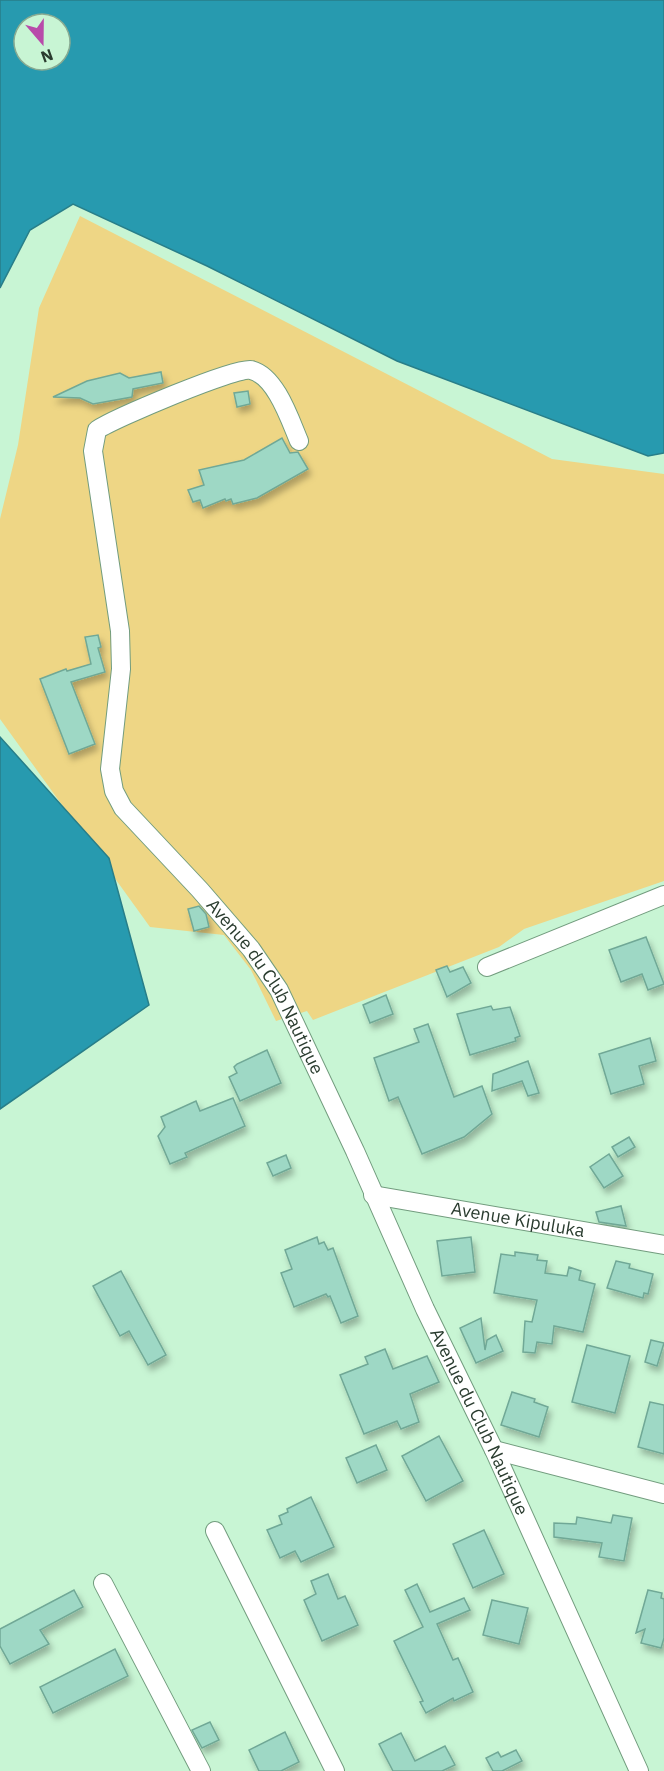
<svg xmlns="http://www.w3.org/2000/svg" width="664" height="1771" font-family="'IBM Plex Sans',sans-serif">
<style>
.green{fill:#eed685}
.water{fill:#279aaf;stroke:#287e89;stroke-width:1.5;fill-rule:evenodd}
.building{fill:#9ed8c5;stroke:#70a896;stroke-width:1.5;filter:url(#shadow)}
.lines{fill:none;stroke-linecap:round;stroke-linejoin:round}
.minor-casing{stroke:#729c7e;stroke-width:20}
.minor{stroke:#fff;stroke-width:18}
.labels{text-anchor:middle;stroke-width:5;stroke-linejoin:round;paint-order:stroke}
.street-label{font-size:18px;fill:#2a3c2f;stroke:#c8f5d4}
</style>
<defs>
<filter id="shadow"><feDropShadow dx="3" dy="5.5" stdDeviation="3" flood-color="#0004"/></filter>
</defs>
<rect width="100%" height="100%" fill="#c8f5d4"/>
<path class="green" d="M80,216L552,459L664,474V881L524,929L499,947L313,1020L307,1011L276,1021L251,970L224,935L150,927L0,719V519L18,445L39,308Z"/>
<g class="water">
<path d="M0,0H664V453L648,456L397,361L207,266L73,204L30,230L0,288ZM24,24H60V60H24Z"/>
<path d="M0,737L109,858L149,1005L0,1109Z"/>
</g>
<g class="building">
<path d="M161,372L163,383L133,389L132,397L93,404L80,398L53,397L87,381L120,373L129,378Z"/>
<path d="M248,391L250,404L237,407L234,393Z"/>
<path d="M282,438L290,453L298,452L308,469L257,498L233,504L231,499L226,501L225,499L203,508L200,500L193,502L188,490L204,485L199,470L244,460Z"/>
<path d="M98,635L101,647L98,648L105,672L71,682L95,744L69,754L40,679L66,669L67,671L91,664L85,637Z"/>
<path d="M199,906L206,914L209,927L194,931L188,909Z"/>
<path d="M646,937L664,984L648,990L642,974L621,982L609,950Z"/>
<path d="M447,966L450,972L463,967L471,983L447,997L436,970Z"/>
<path d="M386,995L393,1014L370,1023L363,1005Z"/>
<path d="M491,1006L493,1010L510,1007L520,1036L515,1038L516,1041L470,1055L457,1014Z"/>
<path d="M428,1024L454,1097L482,1086L492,1114L464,1137L422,1154L398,1097L389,1101L374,1058L419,1042L414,1029Z"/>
<path d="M650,1038L656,1061L639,1066L644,1084L611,1094L599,1054Z"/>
<path d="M267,1050L281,1083L240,1101L229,1077L237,1073L234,1067L237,1064Z"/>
<path d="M528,1061L539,1093L528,1096L522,1081L492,1091L493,1074Z"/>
<path d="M233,1098L245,1126L185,1153L187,1157L170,1164L158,1136L165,1127L161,1117L196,1101L200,1111Z"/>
<path d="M629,1137L635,1147L618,1157L612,1147Z"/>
<path d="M609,1154L623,1176L604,1188L590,1167Z"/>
<path d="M286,1155L291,1168L273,1176L267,1163Z"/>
<path d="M621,1206L626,1226L599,1222L596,1212Z"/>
<path d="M317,1237L319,1244L324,1242L328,1250L333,1248L358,1316L341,1323L330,1296L328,1297L326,1294L294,1307L281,1273L292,1269L285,1250Z"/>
<path d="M471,1237L475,1272L442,1276L437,1241Z"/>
<path d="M515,1252L538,1255L537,1260L547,1261L545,1273L567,1276L569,1267L581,1271L579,1280L595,1284L583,1332L554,1326L552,1344L537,1342L535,1353L523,1352L525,1321L532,1322L537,1300L494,1293L501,1254L515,1256Z"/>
<path d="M616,1261L630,1264L629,1268L653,1274L648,1294L644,1293L643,1298L607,1288Z"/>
<path d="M121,1271L166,1355L148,1365L129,1331L120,1336L93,1286Z"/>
<path d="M481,1318L485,1350L487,1340L496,1335L503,1351L476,1363L460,1328Z"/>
<path d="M651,1340L664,1343L657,1366L645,1362Z"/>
<path d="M587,1345L630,1356L615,1413L572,1402Z"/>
<path d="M385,1349L393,1369L427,1356L439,1382L410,1394L419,1422L401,1429L397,1421L364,1434L340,1375L368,1364L365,1357Z"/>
<path d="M512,1392L535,1399L534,1402L548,1407L539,1437L501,1425Z"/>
<path d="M650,1402L664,1405V1454L638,1447Z"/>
<path d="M439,1436L463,1481L426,1501L402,1456Z"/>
<path d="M376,1445L387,1470L357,1483L346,1458Z"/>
<path d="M311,1497L334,1547L301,1562L295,1551L280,1558L267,1530L282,1524L279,1516L288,1512L287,1509Z"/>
<path d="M613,1515L632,1518L624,1561L599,1557L602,1543L554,1537V1523L576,1524L577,1517L611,1523Z"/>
<path d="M484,1530L504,1574L473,1588L453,1544Z"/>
<path d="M328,1574L338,1599L345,1596L358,1625L322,1641L304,1600L316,1594L311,1581Z"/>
<path d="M417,1584L430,1612L464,1598L470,1610L437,1624L453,1660L458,1658L473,1692L454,1701L453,1698L426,1713L420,1702L423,1701L394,1641L423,1627L405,1590Z"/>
<path d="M74,1590L83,1607L40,1630L49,1644L10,1664L0,1646V1629Z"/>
<path d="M648,1590L662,1593L661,1598L664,1599V1638L661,1648L641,1643L645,1629L636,1633Z"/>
<path d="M492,1600L528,1608L519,1644L483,1635Z"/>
<path d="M115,1649L128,1676L53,1713L40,1687Z"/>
<path d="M210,1722L219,1740L202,1748L192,1730Z"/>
<path d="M285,1732L299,1762L281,1771H259L249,1750Z"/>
<path d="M401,1733L415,1761L445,1746L455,1765L442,1771H393L379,1744Z"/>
<path d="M516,1750L522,1761L502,1771H493L486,1758L498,1752L501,1757Z"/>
</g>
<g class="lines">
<g class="minor-casing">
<g id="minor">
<path id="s1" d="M299,441C290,420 276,376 251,370C237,366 113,419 97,430L93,451L120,631L121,669L110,769L114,791L123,808L200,890L251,949L279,990L355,1151L425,1309L494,1450L639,1771"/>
<path d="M487,967L664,895"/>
<path id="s2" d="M373,1195L664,1245"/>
<path d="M494,1450L664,1494"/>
<path d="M215,1531L335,1771"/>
<path d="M103,1583L201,1771"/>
</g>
</g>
<use href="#minor" class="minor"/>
</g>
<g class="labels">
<g class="street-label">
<text dy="6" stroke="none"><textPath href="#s1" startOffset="868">Avenue du Club Nautique</textPath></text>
<text dy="6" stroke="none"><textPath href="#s2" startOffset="147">Avenue Kipuluka</textPath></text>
<text dy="6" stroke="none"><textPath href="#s1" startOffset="1354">Avenue du Club Nautique</textPath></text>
</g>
</g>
<g transform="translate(42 42) rotate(160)"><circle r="28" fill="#c8f5d4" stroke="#89ab92" stroke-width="1.5"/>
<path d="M0-4.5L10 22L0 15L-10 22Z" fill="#b84baa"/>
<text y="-9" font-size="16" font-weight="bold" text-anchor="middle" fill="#2a3c2f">N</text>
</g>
</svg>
